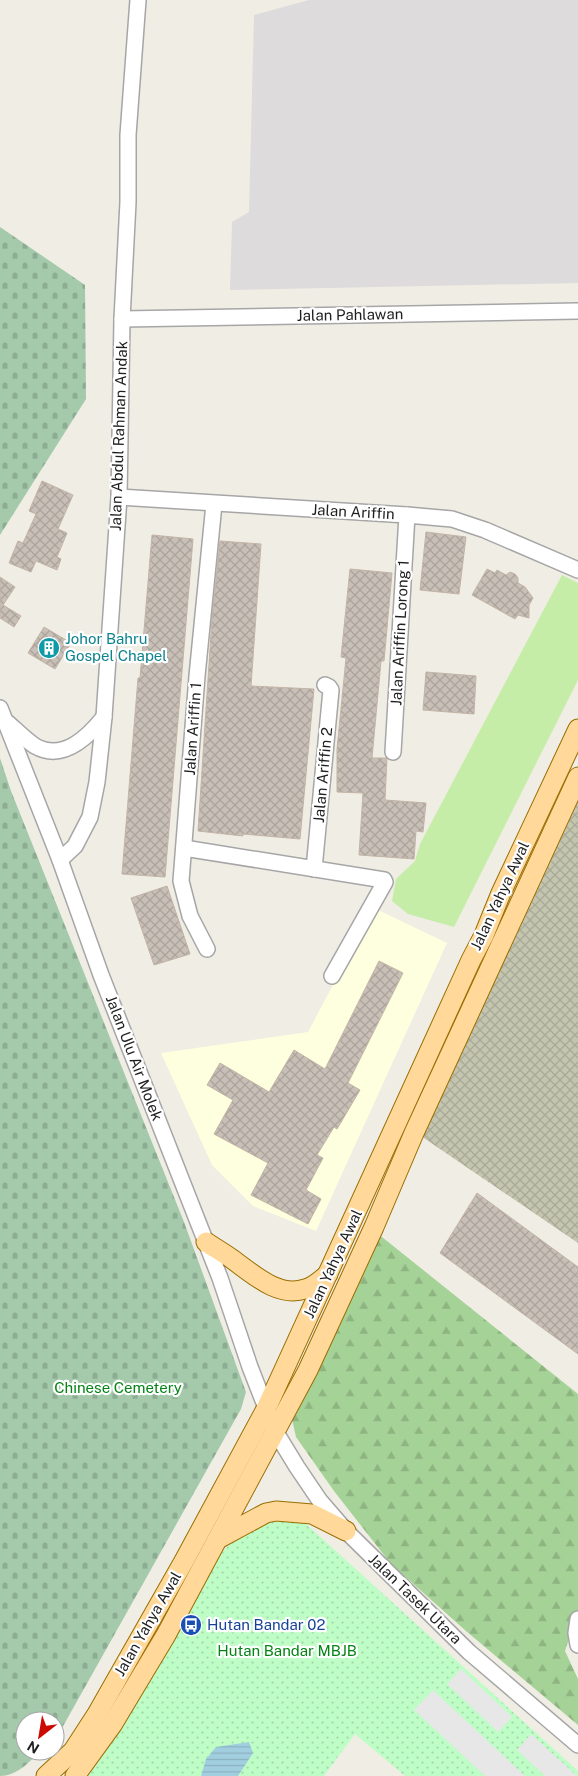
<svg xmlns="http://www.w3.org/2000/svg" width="578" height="1776" font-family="'Public Sans',sans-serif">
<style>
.residential{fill:#dddbdb}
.education{fill:#fdffde}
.construction{fill:url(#construction-cross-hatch)}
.grass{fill:#c6eda7}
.forest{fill:url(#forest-firs)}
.cemetery{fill:url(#cemetery-stones)}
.park{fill:url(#park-dots)}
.parking{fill:#e7e7e7}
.water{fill:url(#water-rules)}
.building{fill:url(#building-cross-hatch);stroke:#c3b4a5}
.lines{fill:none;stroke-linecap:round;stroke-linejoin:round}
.minor-casing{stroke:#a6a6a6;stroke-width:18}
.major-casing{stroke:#996e00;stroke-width:21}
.minor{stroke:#fff;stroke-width:15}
.major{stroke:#ffd89a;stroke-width:19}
.labels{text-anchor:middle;stroke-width:4.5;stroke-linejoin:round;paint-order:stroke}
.street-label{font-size:15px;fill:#1f1f1f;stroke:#fff}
.culture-label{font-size:15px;fill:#0d838f;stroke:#fff;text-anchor:start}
.park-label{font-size:15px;fill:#058416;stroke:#fff}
.transit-label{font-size:15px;fill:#164399;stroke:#fff;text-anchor:start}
</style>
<defs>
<pattern id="construction-cross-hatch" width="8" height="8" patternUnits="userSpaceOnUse" patternTransform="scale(1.25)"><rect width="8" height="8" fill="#c4c5af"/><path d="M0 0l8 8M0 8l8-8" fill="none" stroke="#a8a996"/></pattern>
<pattern id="forest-firs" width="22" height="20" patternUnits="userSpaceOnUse" patternTransform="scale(1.25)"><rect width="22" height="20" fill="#a5d296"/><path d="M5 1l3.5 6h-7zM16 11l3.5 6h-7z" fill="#8eb481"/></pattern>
<pattern id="cemetery-stones" width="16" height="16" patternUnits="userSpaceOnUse" patternTransform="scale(1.25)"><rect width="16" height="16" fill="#a4caab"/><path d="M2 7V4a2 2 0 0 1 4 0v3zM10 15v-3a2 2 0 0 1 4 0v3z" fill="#8dad93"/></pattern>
<pattern id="park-dots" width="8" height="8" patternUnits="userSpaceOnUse" patternTransform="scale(1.25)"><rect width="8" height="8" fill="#befdc6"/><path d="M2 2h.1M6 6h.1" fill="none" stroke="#a3d8aa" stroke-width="1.8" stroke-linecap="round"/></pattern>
<pattern id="water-rules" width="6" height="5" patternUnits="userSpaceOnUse" patternTransform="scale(1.25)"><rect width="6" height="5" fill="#a2cfe0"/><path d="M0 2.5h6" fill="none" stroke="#8bb1c0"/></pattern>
<pattern id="building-cross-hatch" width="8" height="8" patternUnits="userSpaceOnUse" patternTransform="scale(1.25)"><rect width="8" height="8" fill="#c8bfb7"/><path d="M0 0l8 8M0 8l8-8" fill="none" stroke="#aba49d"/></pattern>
</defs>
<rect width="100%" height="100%" fill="#f0ede4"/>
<path class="residential" d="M309,0H578V283L230,290L232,222L249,212L254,15Z"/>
<path class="education" d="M374,908L447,943L316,1231L253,1206L212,1165L161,1053L308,1032Z"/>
<path class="construction" d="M578,783V1243L418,1134Z"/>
<path class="grass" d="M562,575L578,583V680L454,927L408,914L392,901L396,879L415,861L420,844Z"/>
<path class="forest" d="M377,1233L578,1394V1611L565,1651L578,1679V1725L466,1631L391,1564L334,1491L296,1437L291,1415Z"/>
<g class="cemetery">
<path d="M0,227L85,285L86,399L0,535Z"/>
<path d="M0,758L11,791L184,1222L246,1392L241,1409L62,1728L55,1736V1721H25V1751H40C29,1763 16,1776 0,1776Z"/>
</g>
<path class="park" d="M253,1521L304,1522L578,1771V1776H405L355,1734L324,1776H81L186,1611L222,1552Z"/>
<g class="parking">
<path d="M461,1669L512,1717L498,1732L447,1684Z"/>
<path d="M433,1690L525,1776H485L414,1710Z"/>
<path d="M531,1734L577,1776H545L517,1750Z"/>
</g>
<path class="water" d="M249,1742L253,1753L238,1776H201L206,1759L216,1747Z"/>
<g class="building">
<path d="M42,481L73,495L58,529L67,533L57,557L61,559L57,570L36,561L31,572L9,563L18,541L23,543L36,514L29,511Z"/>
<path d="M426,532L466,537L459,594L420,590Z"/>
<path d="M152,535L193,539L165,877L122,874L138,678H140Z"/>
<path d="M220,541L261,544L251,686L314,689L300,839L243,834V836L198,831L212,619Z"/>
<path d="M350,569L392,573L384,661H381L372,758H387L385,800L426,803L423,832L416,831L414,859L359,855L363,793L337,792V749L346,658L341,657Z"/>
<path d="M487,569L495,573L497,570L506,575L510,572L515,574L518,578V583L525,587L533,598L529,605V618L518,615L515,619L472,595Z"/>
<path d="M0,577L15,587L3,605L21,616L14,627L0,618Z"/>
<path d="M44,627L71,643L55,669L28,653Z"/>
<path d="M426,672L476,676L474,714L423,710Z"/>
<path d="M167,886L190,954L154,965L131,898Z"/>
<path d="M379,961L403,973L348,1083L360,1090L337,1129L334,1127L317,1155L323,1158L306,1190L321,1199L308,1224L251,1195L268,1163L214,1134L233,1100L207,1085L220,1063L269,1092L294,1050L325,1069Z"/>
<path d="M477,1193L578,1267V1354L440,1253Z"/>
</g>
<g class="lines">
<g class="minor-casing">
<g id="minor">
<path d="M122,319L578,311"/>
<path d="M119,497L407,515L452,519L485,530L578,570"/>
<path d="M0,708L60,860L101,975L220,1278L250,1367L275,1431L297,1467L320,1501L346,1531L469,1652L578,1745"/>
<path d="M8,723C17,731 26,740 35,746C63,762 88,737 104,717"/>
<path d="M393,752L407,515"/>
<path d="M184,848L384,880L385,882L332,976"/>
<path d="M60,860L75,846L90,817L97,782L104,717L119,497L122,319L128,202V135L138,0"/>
<path d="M314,869L331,690L329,687L325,685"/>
<path d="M207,949L190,916L181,881L197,676L214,504"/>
<path d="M578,1619L576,1633L578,1645"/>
</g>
</g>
<g class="major-casing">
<g id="major">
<path d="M206,1242C215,1248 224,1253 232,1259C253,1274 278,1298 305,1289C314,1287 321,1280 328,1274"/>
<path d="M218,1539L266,1513L276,1511L312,1514L346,1531"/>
<path d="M46,1776L73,1751L97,1714L184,1561L266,1409L471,960L484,935L501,893L578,729"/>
<path d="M75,1776L112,1725L166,1635L308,1370L374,1227L414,1133L578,777"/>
</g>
</g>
<use href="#minor" class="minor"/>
<use href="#major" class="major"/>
</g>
<defs>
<g id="building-disc" transform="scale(1.125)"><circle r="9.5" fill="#0f9aa8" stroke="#fff"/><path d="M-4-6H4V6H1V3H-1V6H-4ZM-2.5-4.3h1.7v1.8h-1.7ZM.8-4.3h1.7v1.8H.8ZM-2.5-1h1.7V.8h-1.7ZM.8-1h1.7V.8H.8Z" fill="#fff"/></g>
<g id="bus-disc" transform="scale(1.125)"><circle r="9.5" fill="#1a4fb4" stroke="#fff"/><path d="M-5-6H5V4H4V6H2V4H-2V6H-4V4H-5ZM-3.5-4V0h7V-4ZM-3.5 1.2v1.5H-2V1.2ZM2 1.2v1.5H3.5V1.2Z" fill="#fff"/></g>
</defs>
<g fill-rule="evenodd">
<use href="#building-disc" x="49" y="648"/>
<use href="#bus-disc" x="191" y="1625"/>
</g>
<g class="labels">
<g class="street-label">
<text transform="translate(350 315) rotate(-1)" y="5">Jalan Pahlawan</text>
<text transform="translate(119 436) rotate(-88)" y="5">Jalan Abdul Rahman Andak</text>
<text transform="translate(353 512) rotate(3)" y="5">Jalan Ariffin</text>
<text transform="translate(400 633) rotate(-87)" y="5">Jalan Ariffin Lorong 1</text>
<text transform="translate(193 729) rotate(-86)" y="5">Jalan Ariffin 1</text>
<text transform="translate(323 775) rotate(-85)" y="5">Jalan Ariffin 2</text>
<text transform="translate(500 896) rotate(-65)" y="5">Jalan Yahya Awal</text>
<text transform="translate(134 1058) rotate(69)" y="5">Jalan Ulu Air Molek</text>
<text transform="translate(333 1264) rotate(-65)" y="5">Jalan Yahya Awal</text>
<text transform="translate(415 1599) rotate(44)" y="5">Jalan Tasek Utara</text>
<text transform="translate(148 1624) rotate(-60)" y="5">Jalan Yahya Awal</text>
</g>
<g class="culture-label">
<text x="65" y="644">Johor Bahru<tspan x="65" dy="17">Gospel Chapel</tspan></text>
</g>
<g class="park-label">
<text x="118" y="1393">Chinese Cemetery</text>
<text x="287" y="1656">Hutan Bandar MBJB</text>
</g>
<g class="transit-label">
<text x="207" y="1630">Hutan Bandar 02</text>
</g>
</g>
<g transform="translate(40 1736) rotate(211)"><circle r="24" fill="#ffffff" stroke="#a5a5a5"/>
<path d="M0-4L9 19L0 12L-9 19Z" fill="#cd0a00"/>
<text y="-8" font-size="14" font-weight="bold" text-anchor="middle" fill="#1f1f1f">N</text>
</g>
</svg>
